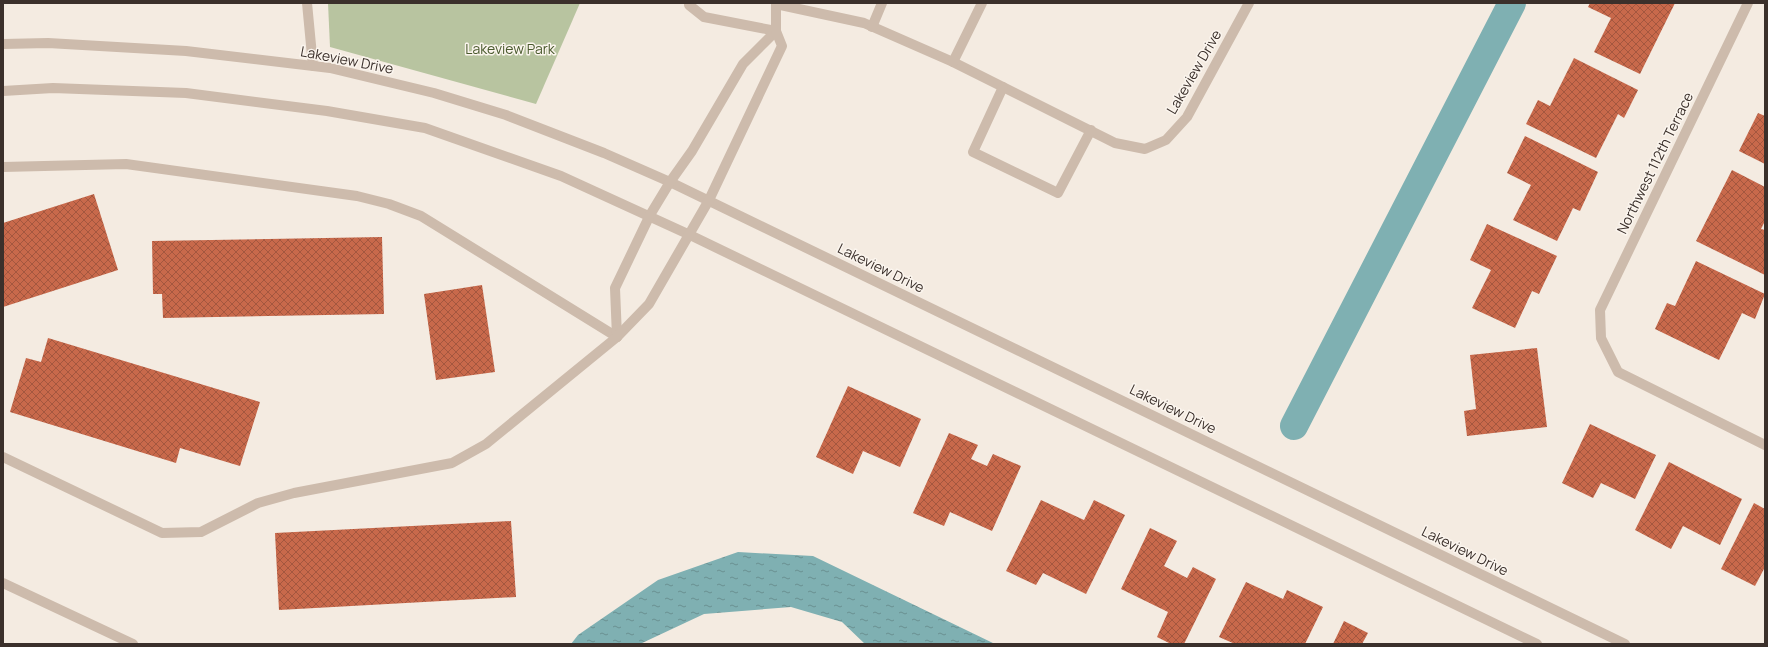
<svg xmlns="http://www.w3.org/2000/svg" width="1768" height="647" font-family="Manrope,sans-serif">
<style>
.park{fill:#b8c4a0}
.water{fill:url(#water-ripples)}
.lines{fill:none;stroke-linecap:round;stroke-linejoin:round}
.canal{stroke:#7fb0b2;stroke-width:28}
.building{fill:url(#building-cross-hatch)}
.minor{stroke:#cdbbac;stroke-width:10}
.labels{text-anchor:middle;stroke-width:3;stroke-linejoin:round;paint-order:stroke}
.park-label{font-size:14px;fill:#4a5a2e;stroke:#fbf5ee}
.street-label{font-size:14px;fill:#3b302b;stroke:#fbf5ee}
</style>
<defs>
<pattern id="water-ripples" width="26" height="14" patternUnits="userSpaceOnUse"><rect width="26" height="14" fill="#7fb0b2"/><path d="M2 4q2-2 4 0t4 0M15 11q2-2 4 0t4 0" fill="none" stroke="#699091"/></pattern>
<pattern id="building-cross-hatch" width="8" height="8" patternUnits="userSpaceOnUse"><rect width="8" height="8" fill="#c8694b"/><path d="M0 0l8 8M0 8l8-8" fill="none" stroke="#a4573f"/></pattern>
</defs>
<rect width="100%" height="100%" fill="#f4ebe1"/>
<path class="park" d="M328,3H580L536,104L330,47Z"/>
<path class="water" d="M738,552L813,556L995,644H865L842,622L791,607L704,614L640,644H571L578,635L658,580Z"/>
<g class="lines">
<path class="canal" d="M1294,426L1512,3"/>
</g>
<g class="building">
<path d="M1590,3H1675L1640,74L1594,52L1611,18L1588,7Z"/>
<path d="M1574,58L1638,90L1624,118L1618,114L1596,158L1526,124L1538,100L1550,106Z"/>
<path d="M1758,113L1765,116V164L1739,151Z"/>
<path d="M1525,136L1598,172L1580,211L1573,208L1557,241L1513,220L1531,185L1507,173Z"/>
<path d="M1732,170L1765,187V221L1761,229L1765,230V275L1696,241Z"/>
<path d="M94,194L118,270L3,307V223Z"/>
<path d="M1487,224L1557,256L1539,294L1532,291L1515,328L1472,308L1491,270L1470,260Z"/>
<path d="M382,237L384,314L163,318L162,294H153L152,241Z"/>
<path d="M1696,261L1765,294L1755,319L1742,313L1719,360L1655,329L1667,303L1675,306Z"/>
<path d="M482,285L495,372L436,380L424,294Z"/>
<path d="M48,338L260,402L240,466L180,448L176,463L10,412L26,358L41,362Z"/>
<path d="M1537,348L1547,427L1467,436L1464,411L1476,409L1470,355Z"/>
<path d="M848,386L921,419L900,467L863,451L853,474L816,457Z"/>
<path d="M1590,424L1656,455L1635,499L1601,483L1593,498L1562,483Z"/>
<path d="M949,433L978,445L971,459L987,466L993,454L1021,466L992,531L950,512L944,526L913,513Z"/>
<path d="M1669,462L1742,499L1720,545L1683,526L1671,549L1635,530Z"/>
<path d="M1041,500L1084,520L1094,500L1125,515L1086,594L1043,573L1036,585L1006,571Z"/>
<path d="M1754,503L1765,509V567L1755,586L1721,569Z"/>
<path d="M511,521L516,597L279,610L275,533Z"/>
<path d="M1150,528L1177,541L1164,566L1187,578L1193,567L1216,579L1184,644H1171L1157,637L1168,612L1121,589Z"/>
<path d="M1246,582L1283,599L1287,590L1323,607L1305,644H1235L1219,637Z"/>
<path d="M1344,621L1368,633L1362,644H1333Z"/>
</g>
<g class="lines">
<g class="minor">
<path d="M307,3L313,66"/>
<path d="M689,3V5L704,17L776,31"/>
<path d="M1748,3L1600,310L1601,338L1618,372L1765,445"/>
<path d="M776,4L864,23L953,62L1115,143L1145,149L1166,140L1187,117L1249,3"/>
<path d="M872,27L882,3"/>
<path d="M3,44L48,43L186,51L330,68L434,93L506,115L604,153L670,182L1625,644"/>
<path d="M953,62L982,3"/>
<path d="M1003,87L973,152L1058,193L1091,130"/>
<path d="M3,91L53,88L186,93L327,111L425,128L561,176L690,235L1537,644"/>
<path d="M3,167L126,164L357,196L389,204L421,216L617,337"/>
<path d="M617,337L615,288L650,215L670,182L692,151L743,64L776,31"/>
<path d="M3,457L162,533L201,532L258,503L294,493L452,463L486,444L617,337L649,304L709,200L782,46L776,31V3"/>
<path d="M3,583L133,644"/>
</g>
</g>
<g class="labels">
<g class="park-label">
<text x="510" y="54">Lakeview Park</text>
</g>
<g class="street-label">
<text transform="translate(347 60) rotate(11)" y="5">Lakeview Drive</text>
<text transform="translate(1194 72) rotate(-60)" y="5">Lakeview Drive</text>
<text transform="translate(1655 163) rotate(-64)" y="5">Northwest 112th Terrace</text>
<text transform="translate(881 268) rotate(26)" y="5">Lakeview Drive</text>
<text transform="translate(1173 409) rotate(26)" y="5">Lakeview Drive</text>
<text transform="translate(1465 551) rotate(26)" y="5">Lakeview Drive</text>
</g>
</g>
<rect width="1768" height="647" fill="none" stroke="#3b302b" stroke-width="8"/>
</svg>
